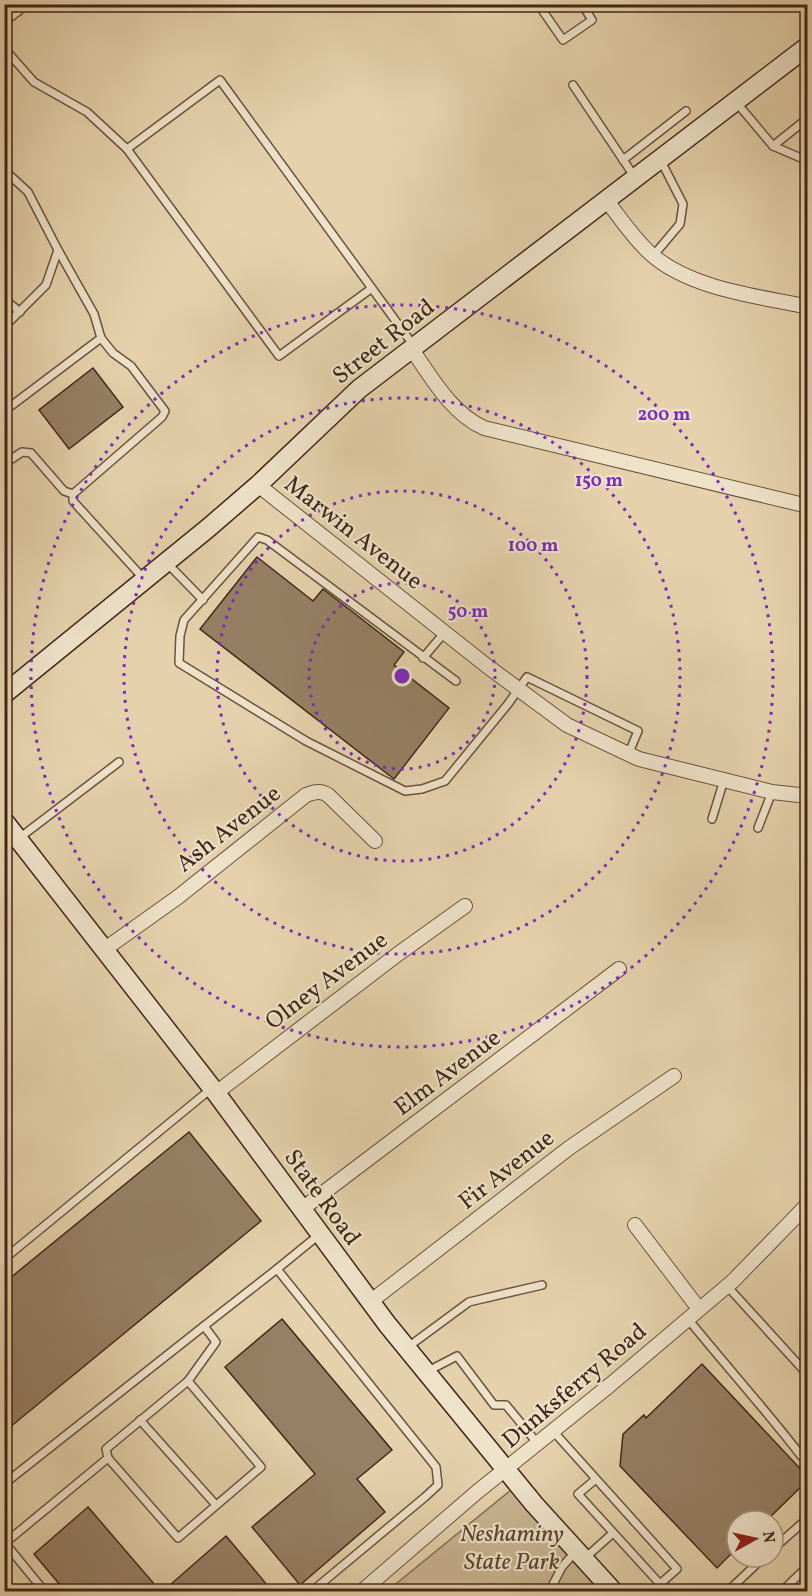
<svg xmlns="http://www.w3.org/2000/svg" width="812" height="1596" font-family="Vollkorn,serif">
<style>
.green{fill:#c9b593;stroke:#856e56;stroke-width:1.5}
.building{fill:#968065;stroke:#412719;stroke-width:1.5}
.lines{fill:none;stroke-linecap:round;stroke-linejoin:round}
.service-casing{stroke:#6a523e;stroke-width:10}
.minor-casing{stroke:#6a523e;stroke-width:16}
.secondary-casing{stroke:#412719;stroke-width:21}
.service{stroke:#eee2c9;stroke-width:7}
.minor{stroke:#eee2c9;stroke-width:14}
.secondary{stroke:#eee2c9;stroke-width:18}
.ring{fill:none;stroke:#7b2cbf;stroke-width:3;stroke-dasharray:3 6}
.labels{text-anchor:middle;stroke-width:4.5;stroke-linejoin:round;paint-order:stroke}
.street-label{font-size:24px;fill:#412719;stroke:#eee2c9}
.park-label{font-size:24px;font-style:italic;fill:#5c4331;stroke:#eee2c9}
.centre{fill:#7b2cbf;stroke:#eee2c9;stroke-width:3}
.ring-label{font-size:18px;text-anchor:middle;font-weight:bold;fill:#7b2cbf;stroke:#eee2c9;stroke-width:4.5;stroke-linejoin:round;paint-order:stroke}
</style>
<rect width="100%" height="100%" fill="#e5d2ac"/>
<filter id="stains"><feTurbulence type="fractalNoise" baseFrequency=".00333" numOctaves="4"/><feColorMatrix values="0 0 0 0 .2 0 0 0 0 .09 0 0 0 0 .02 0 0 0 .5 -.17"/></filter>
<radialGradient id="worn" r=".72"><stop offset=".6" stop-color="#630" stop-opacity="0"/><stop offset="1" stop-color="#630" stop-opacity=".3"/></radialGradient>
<path class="green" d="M517,1485L613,1592H386Z"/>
<g class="building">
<path d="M93,368L123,407L69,449L39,410Z"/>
<path d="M257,557L313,601L323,589L404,652L394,665L449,708L394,779L200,629Z"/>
<path d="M189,1132L261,1221L4,1432V1283Z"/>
<path d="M282,1319L392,1450L357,1479L385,1512L300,1585L252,1527L315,1474L225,1367Z"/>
<path d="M702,1364L807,1476V1481L766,1521H737V1548L717,1568L620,1466L623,1434L644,1415L646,1418Z"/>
<path d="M88,1507L161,1592H66L34,1554Z"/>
<path d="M226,1536L273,1592H162Z"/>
</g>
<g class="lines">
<g class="service-casing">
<g id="service">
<path d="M538,4L563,40L592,20L582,4"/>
<path d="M4,22L19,11L23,4"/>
<path d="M4,48L34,82L87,112L127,149"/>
<path d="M573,85L634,176"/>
<path d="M736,102L773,146L808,118"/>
<path d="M773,146L808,161"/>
<path d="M623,160L686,111"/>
<path d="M4,170L28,192L58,250L46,285L4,327"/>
<path d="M58,250L94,314L101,338"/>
<path d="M653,256L680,224L683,204L660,159"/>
<path d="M372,288L279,356L127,149L220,80L414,346"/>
<path d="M4,299L20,312"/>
<path d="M11,406L101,338L113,353L131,366L165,411L162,417L73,494V501L143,578"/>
<path d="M4,464L22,452L31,453L64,491L73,494"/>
<path d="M167,563L203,600"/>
<path d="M423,658L445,632"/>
<path d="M456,681L267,540L258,537L184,620L180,636L179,663L306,741L405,791L422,789L445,781L508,704L527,677L638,731L628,755"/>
<path d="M712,819L724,780"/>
<path d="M758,828L772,792"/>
<path d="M18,839L119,762"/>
<path d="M4,1259L212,1088"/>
<path d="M727,1286L808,1375"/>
<path d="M688,1319C726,1366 766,1410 802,1457"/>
<path d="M408,1347L469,1302L542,1285"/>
<path d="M428,1371L457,1356L494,1405H506L538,1444"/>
<path d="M188,1381L261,1467L178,1538L108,1458L106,1449Z"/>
<path d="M188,1381L216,1342L204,1326L277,1269"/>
<path d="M140,1420L216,1505"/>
<path d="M553,1431L677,1569L660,1584L578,1494L596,1479"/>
<path d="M4,1484L204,1326"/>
<path d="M773,1549L808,1518"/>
<path d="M584,1559L613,1533"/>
<path d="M45,1592L5,1543L108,1458"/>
<path d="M311,1592L425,1497L438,1485L436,1467L277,1269L320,1234"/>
<path d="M549,1592L562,1567L576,1551"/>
<path d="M727,1592L764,1557"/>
<path d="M781,1592L808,1566"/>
</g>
</g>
<g class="minor-casing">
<g id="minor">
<path d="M607,201C621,219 634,239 651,254C690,289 758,296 808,307"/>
<path d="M411,348C431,377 451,413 484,428L808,506"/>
<path d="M258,485L487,666L567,725L639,759L772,792L799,795L808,792"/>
<path d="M105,949L178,897L306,795C315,792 320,790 328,795L375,841"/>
<path d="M216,1093L398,954L465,906"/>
<path d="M302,1209L619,969"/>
<path d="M635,1225L699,1309"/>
<path d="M370,1302L569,1148L674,1076"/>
<path d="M361,1592L477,1492L610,1385L733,1281L808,1204"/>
</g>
</g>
<g class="secondary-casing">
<g id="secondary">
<path d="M4,694L207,529L258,485L359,389L808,46"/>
<path d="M4,821L216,1093L387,1324L534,1504L614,1592"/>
</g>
</g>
<use href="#service" class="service"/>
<use href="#minor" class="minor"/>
<use href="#secondary" class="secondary"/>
</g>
<g class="ring">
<circle cx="402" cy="676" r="93"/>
<circle cx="402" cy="676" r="185"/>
<circle cx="402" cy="676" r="278"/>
<circle cx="402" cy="676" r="371"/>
</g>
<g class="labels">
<g class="street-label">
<text transform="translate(383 341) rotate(-38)" y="8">Street Road</text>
<text transform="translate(354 532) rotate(38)" y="8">Marwin Avenue</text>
<text transform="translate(228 828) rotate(-38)" y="8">Ash Avenue</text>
<text transform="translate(326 980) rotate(-37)" y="8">Olney Avenue</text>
<text transform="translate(447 1072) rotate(-37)" y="8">Elm Avenue</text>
<text transform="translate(506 1169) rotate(-38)" y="8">Fir Avenue</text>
<text transform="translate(323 1197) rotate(54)" y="8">State Road</text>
<text transform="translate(574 1385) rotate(-40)" y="8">Dunksferry Road</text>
</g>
<g class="park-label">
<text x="512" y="1541">Neshaminy<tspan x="512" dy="28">State Park</tspan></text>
</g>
</g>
<circle cx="402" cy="676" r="9" class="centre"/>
<g class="ring-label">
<text x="664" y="420">200 m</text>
<text x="599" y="486">150 m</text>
<text x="533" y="551">100 m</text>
<text x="468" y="617">50 m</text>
</g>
<rect width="812" height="1596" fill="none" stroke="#e5d2ac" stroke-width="24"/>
<rect x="6" y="6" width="800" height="1584" fill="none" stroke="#412719" stroke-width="3"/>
<rect x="12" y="12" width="788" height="1572" fill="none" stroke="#412719" stroke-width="1.5"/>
<g transform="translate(755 1539) rotate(82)"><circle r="28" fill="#eee2c9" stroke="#a99783" stroke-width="1.5"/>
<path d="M0-4.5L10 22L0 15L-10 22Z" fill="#8f2418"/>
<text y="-9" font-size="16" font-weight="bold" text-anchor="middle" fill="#412719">N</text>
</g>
<rect width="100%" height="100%" filter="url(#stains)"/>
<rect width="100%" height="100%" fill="url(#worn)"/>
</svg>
